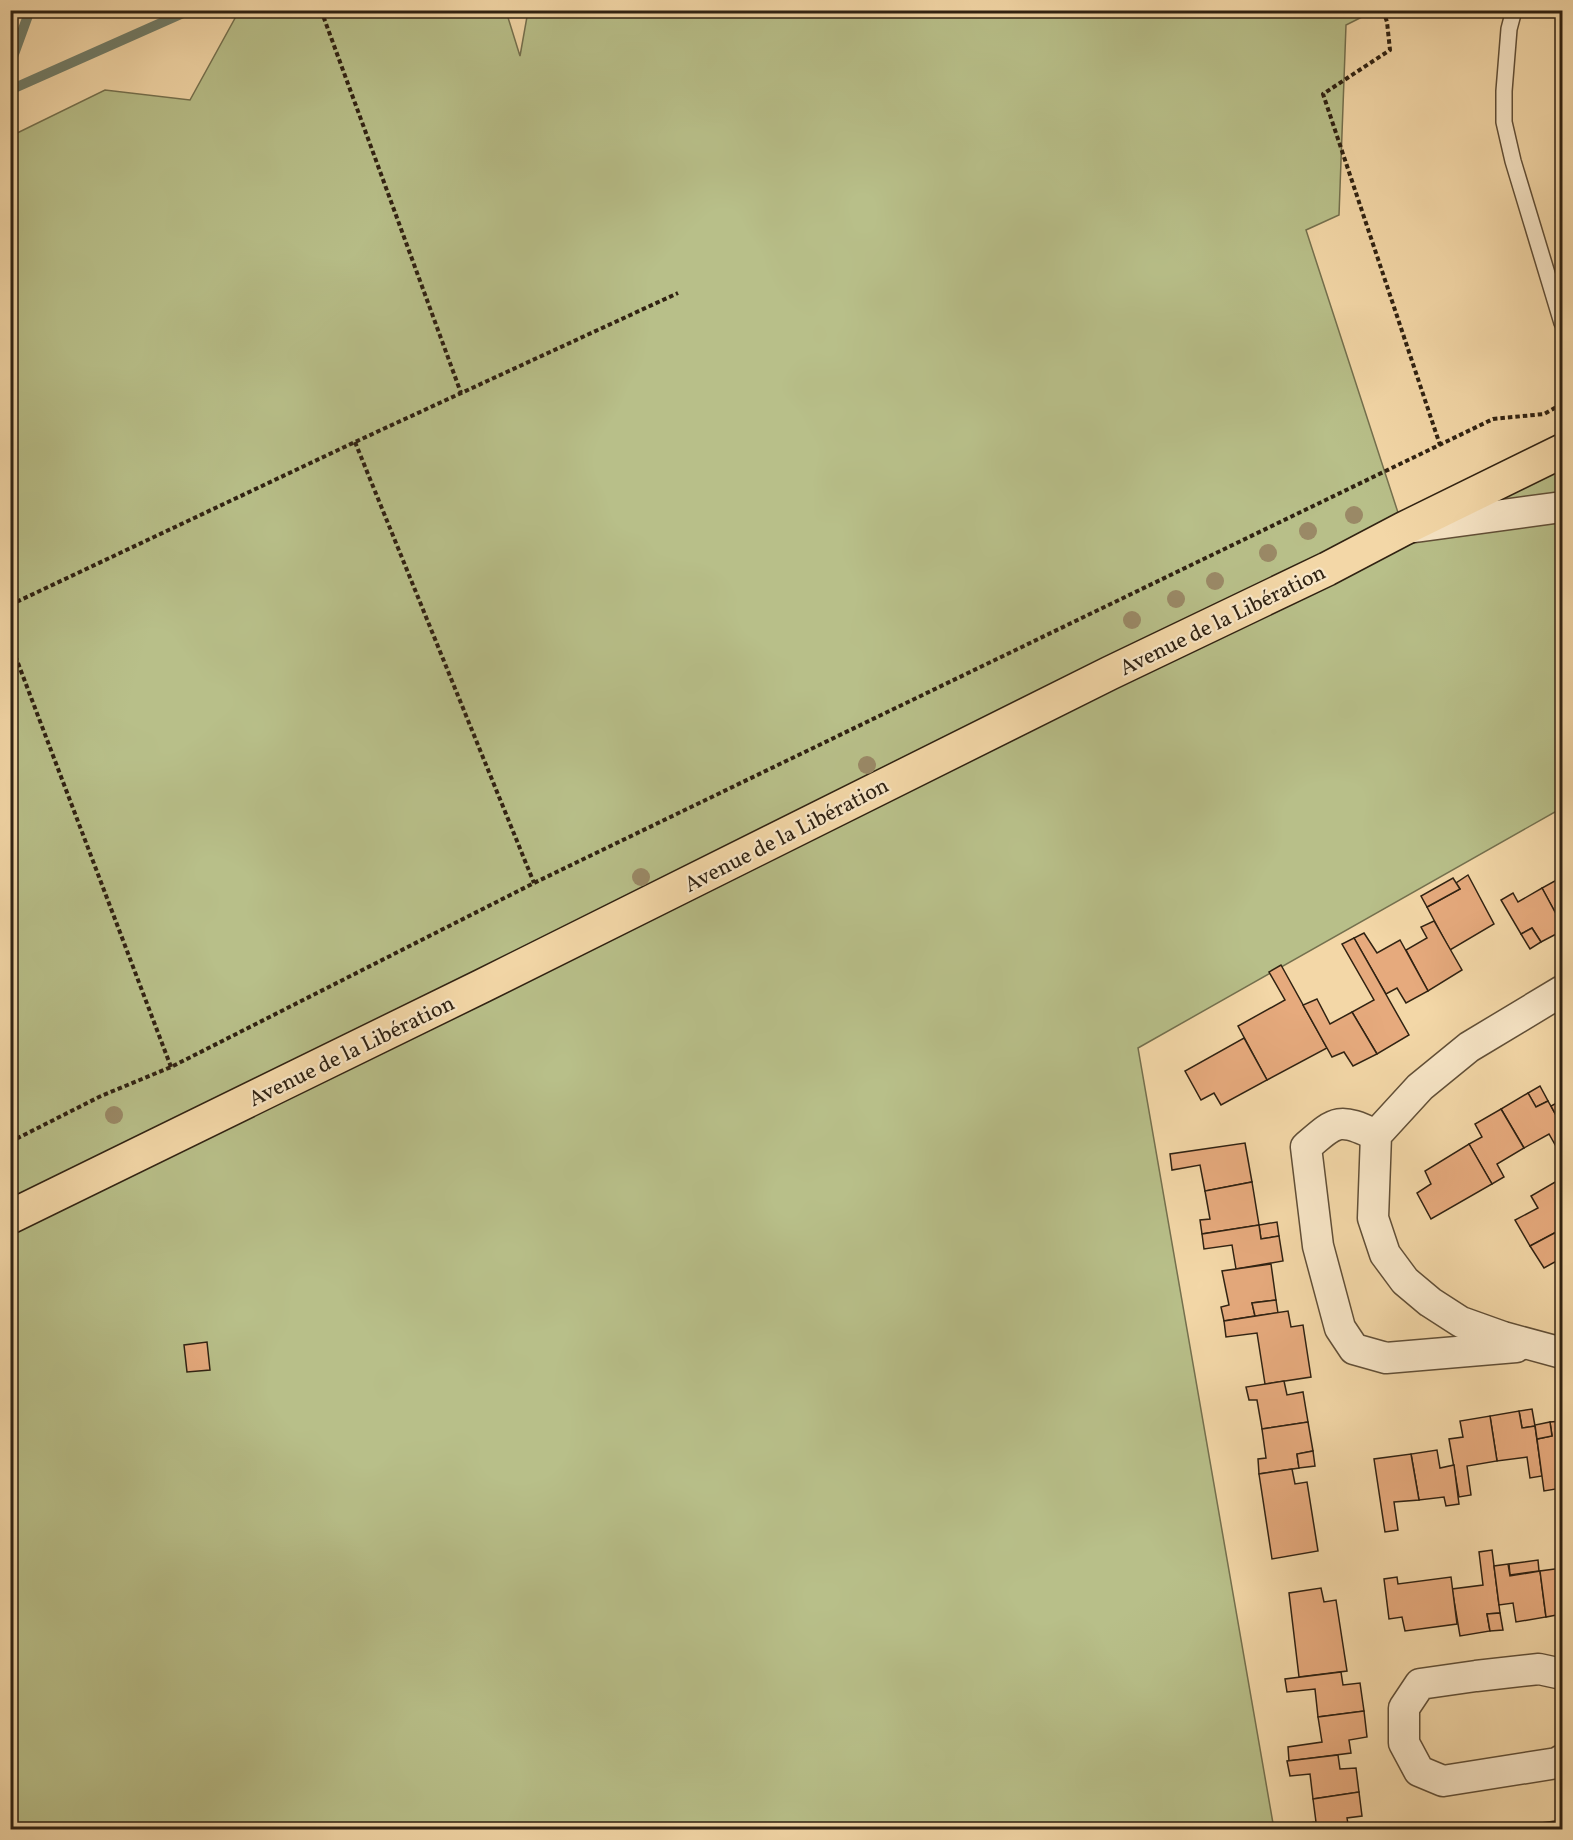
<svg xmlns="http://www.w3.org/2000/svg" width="1573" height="1840" font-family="Vollkorn,serif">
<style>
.green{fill:#b8bf89;stroke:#74704e;stroke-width:1.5}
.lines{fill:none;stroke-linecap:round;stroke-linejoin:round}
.stream{stroke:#717d69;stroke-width:10}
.building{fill:#e6aa7d;stroke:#302212;stroke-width:1.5}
.service-casing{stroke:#614f37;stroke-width:18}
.minor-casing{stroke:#614f37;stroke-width:33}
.primary-casing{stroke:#302212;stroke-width:36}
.path{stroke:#302212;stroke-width:4;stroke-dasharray:4.5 3;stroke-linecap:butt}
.service{stroke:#f7e5c6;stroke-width:15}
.minor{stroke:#f7e5c6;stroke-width:30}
.primary{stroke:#f3d7a7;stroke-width:33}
.tree{fill:#9a8966}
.labels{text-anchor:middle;stroke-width:4.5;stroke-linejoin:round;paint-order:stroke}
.street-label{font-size:22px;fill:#302212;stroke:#f7e5c6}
</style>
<rect width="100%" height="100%" fill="#f3d7a7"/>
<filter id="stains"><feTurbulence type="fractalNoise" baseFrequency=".00333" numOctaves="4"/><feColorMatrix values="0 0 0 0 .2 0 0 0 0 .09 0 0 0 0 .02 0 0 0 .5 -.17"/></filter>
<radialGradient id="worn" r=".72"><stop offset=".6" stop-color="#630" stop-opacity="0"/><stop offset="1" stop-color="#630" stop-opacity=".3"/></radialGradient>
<path class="green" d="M239,11H506L520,56L528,11H1374L1346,25L1339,215L1306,230L1403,528L1562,451V808L1138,1048L1274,1829L11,1830V136L105,90L190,100Z"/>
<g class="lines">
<g class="stream">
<path d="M10,65L30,10"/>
<path d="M10,90L190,10"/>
</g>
</g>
<g class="building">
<path d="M1562,857V870L1557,860Z"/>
<path d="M1468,875L1494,924L1450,950L1427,907L1460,889L1456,883Z"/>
<path d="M1562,877V925L1542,888Z"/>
<path d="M1453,878L1460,889L1427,907L1421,896Z"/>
<path d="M1542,888L1562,925V931L1541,942L1532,928L1521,934L1501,900L1513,893L1518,902Z"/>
<path d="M1434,921L1462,970L1428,991L1406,950L1427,938L1421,927Z"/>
<path d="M1532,928L1541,942L1530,949L1521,934Z"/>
<path d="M1364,933L1377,953L1400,940L1428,991L1406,1003L1397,988L1386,994L1354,938Z"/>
<path d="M1354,938L1409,1035L1377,1054L1352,1012L1374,1000L1342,944Z"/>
<path d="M1281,965L1327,1048L1267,1080L1238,1026L1285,1000L1269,972Z"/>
<path d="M1317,999L1330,1024L1352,1012L1377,1054L1353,1066L1344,1052L1332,1057L1303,1005Z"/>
<path d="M1244,1038L1267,1080L1221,1105L1214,1093L1201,1100L1185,1071Z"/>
<path d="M1540,1086L1548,1101L1536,1107L1528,1093Z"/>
<path d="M1528,1093L1536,1107L1548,1101L1562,1126V1157L1549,1134L1524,1148L1501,1109Z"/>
<path d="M1562,1100V1126L1551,1106Z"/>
<path d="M1501,1109L1524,1148L1497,1164L1504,1177L1492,1184L1469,1144L1482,1137L1475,1124Z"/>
<path d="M1245,1143L1252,1182L1205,1191L1200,1165L1172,1170L1170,1154Z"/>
<path d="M1469,1144L1492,1184L1431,1219L1417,1193L1431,1184L1425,1171Z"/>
<path d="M1562,1178V1194L1557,1197L1562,1206V1229L1530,1246L1515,1220L1538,1208L1531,1196Z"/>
<path d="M1252,1182L1259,1225L1202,1234L1200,1220L1210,1219L1205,1191Z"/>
<path d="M1277,1222L1279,1236L1261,1239L1259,1225Z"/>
<path d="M1259,1225L1261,1239L1279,1236L1283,1261L1236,1269L1232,1245L1204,1249L1202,1234Z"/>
<path d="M1562,1229V1264L1560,1259L1544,1268L1530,1246Z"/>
<path d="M1271,1264L1276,1300L1252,1303L1255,1316L1224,1321L1221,1307L1229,1305L1222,1271Z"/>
<path d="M1276,1300L1278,1313L1255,1316L1252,1303Z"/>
<path d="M1288,1311L1291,1327L1303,1325L1311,1377L1265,1384L1257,1333L1226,1337L1224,1321Z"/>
<path d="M207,1342L210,1370L187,1372L184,1345Z"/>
<path d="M1284,1381L1287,1395L1303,1392L1308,1422L1262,1429L1257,1400H1249L1246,1387Z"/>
<path d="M1532,1409L1535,1426L1522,1428L1519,1411Z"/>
<path d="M1519,1411L1522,1428L1535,1426L1542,1476L1530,1478L1527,1457L1497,1461L1490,1416Z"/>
<path d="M1490,1416L1497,1461L1467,1466L1471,1495L1459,1497L1449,1439L1463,1437L1460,1421Z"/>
<path d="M1562,1421V1468L1558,1469L1562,1488L1544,1491L1537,1439L1552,1436L1550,1422Z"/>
<path d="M1308,1422L1313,1451L1297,1454L1299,1468L1259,1474L1258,1459L1266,1458L1262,1429Z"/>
<path d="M1550,1422L1552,1436L1537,1439L1535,1425Z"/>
<path d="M1437,1450L1440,1468L1454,1465L1459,1504L1446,1506L1444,1497L1419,1500L1411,1454Z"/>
<path d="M1313,1451L1315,1466L1299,1468L1297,1454Z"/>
<path d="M1411,1454L1419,1500L1394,1502L1398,1530L1385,1532L1374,1459Z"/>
<path d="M1292,1469L1295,1484L1307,1482L1318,1551L1272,1559L1259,1474Z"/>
<path d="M1492,1550L1500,1613L1487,1614L1490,1631L1460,1636L1452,1589L1483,1585L1479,1552Z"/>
<path d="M1538,1560L1539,1571L1510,1575L1509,1564Z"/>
<path d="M1508,1564L1510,1576L1540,1571L1546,1617L1516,1622L1513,1603L1499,1605L1494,1566Z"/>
<path d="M1562,1568V1614L1546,1617L1540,1571Z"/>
<path d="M1397,1577L1398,1584L1451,1577L1457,1624L1405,1631L1402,1617L1389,1619L1384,1579Z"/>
<path d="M1321,1588L1324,1602L1336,1600L1347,1671L1299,1677L1289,1593Z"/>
<path d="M1500,1613L1503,1630L1490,1631L1487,1614Z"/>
<path d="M1341,1672L1343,1685L1360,1683L1364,1711L1318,1717L1315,1689L1287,1692L1285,1679Z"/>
<path d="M1364,1711L1367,1737L1349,1740L1351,1753L1289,1761L1288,1747L1322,1742L1318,1717Z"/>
<rect x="10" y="1728" width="7" height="22"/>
<path d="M1338,1755L1340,1769L1356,1768L1359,1792L1313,1799L1310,1774L1290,1776L1287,1761Z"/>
<path d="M1359,1792L1362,1816L1347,1818L1349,1830H1309L1308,1823L1316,1822L1313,1799Z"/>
<path d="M1562,1820V1830H1519L1518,1826Z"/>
<path d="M1518,1826L1519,1830H1505V1827Z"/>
</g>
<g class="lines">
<g class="service-casing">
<path id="service" d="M1514,10L1509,29L1504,91V122L1513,161L1562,323"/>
</g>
<g class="minor-casing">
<g id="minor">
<path d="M1415,527L1562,507"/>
<path d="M1562,991L1469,1047L1420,1087L1376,1135L1373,1218L1385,1254L1405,1281L1430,1302L1461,1322L1503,1337L1562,1353"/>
<path d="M1376,1135C1338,1117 1336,1121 1306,1147L1318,1246L1340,1328L1354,1349L1386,1358L1516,1347"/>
<path d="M1562,1674L1539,1669L1476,1676L1420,1684L1404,1708V1743L1419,1771L1443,1781L1557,1763L1562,1760"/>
</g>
</g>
<g class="primary-casing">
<path id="primary" d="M10,1217L482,986L1110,673L1327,569L1403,529L1562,451"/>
</g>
<g class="path">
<path d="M321,10L461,393"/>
<path d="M1383,10L1387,22L1390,50L1323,94L1440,445"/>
<path d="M355,442L534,883"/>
<path d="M10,605L355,442L678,293"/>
<path d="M10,642L171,1067"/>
<path d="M10,1142L101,1096L171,1067L534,883L1493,419L1544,414L1562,404"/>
</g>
<use href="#service" class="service"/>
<use href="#minor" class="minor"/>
<use href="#primary" class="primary"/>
</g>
<g class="tree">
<circle cx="1354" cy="515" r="9"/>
<circle cx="1308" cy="531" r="9"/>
<circle cx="1268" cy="553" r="9"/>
<circle cx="1215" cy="581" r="9"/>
<circle cx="1176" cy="599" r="9"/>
<circle cx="1132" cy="620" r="9"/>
<circle cx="867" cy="765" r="9"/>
<circle cx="641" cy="877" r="9"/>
<circle cx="114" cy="1115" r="9"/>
</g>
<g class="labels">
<g class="street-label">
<text transform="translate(1222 619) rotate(-26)" y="8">Avenue de la Libération</text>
<text transform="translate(786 834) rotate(-27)" y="8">Avenue de la Libération</text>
<text transform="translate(351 1050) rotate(-26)" y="8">Avenue de la Libération</text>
</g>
</g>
<rect width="1573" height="1840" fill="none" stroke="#f3d7a7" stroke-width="36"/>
<rect x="12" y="12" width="1549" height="1816" fill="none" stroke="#302212" stroke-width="3"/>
<rect x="18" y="18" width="1537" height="1804" fill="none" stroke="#302212" stroke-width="1.5"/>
<rect width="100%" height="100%" filter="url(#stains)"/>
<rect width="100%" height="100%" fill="url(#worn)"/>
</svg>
